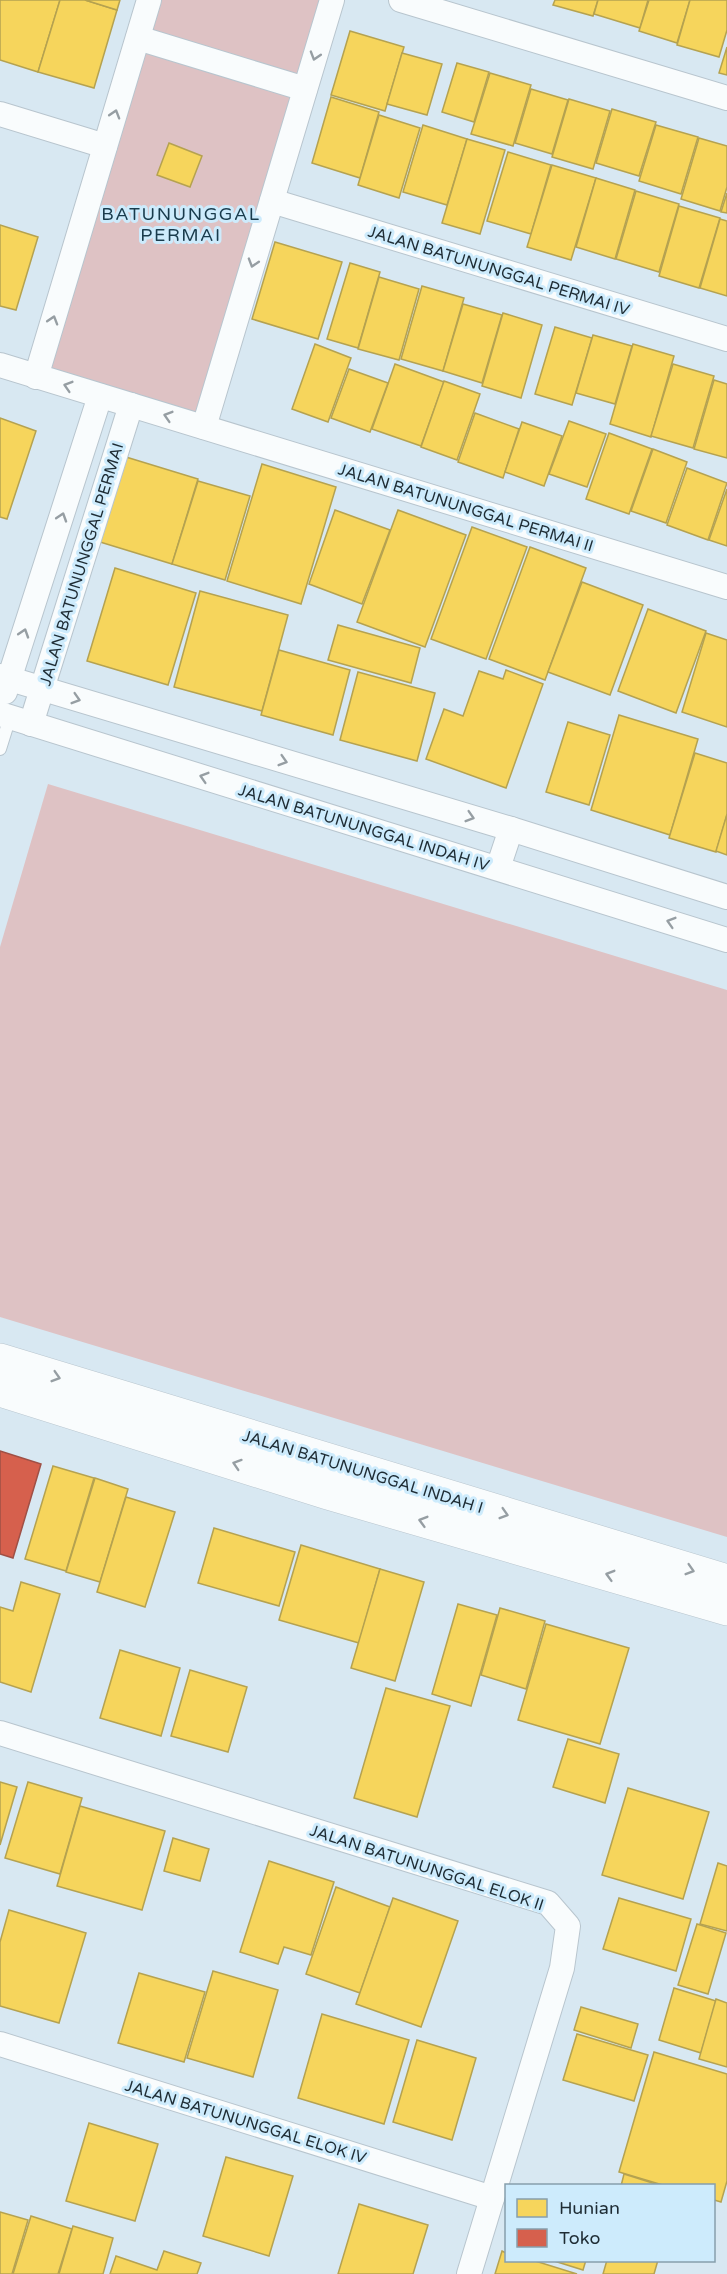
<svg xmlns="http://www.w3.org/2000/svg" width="727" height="2274" font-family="'Varela Round',sans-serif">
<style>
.green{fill:#dec2c4}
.homes{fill:#f6d55c;stroke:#b5a250;stroke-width:1.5}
.shops{fill:#d6604d;stroke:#9f5046;stroke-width:1.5}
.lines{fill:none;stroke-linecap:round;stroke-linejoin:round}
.lane-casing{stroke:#b8c5ce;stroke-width:14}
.street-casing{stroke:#b8c5ce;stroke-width:26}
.secondary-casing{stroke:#b8c5ce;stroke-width:34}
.lane{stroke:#f9fcfd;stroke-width:12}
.street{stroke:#f9fcfd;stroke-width:24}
.secondary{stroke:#f9fcfd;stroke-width:33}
.oneway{stroke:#969ea3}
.labels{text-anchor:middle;stroke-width:6;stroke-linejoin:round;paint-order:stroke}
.street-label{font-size:16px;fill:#1e2c34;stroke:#cdebfc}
.neighbourhood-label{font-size:18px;letter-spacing:1.5px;fill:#193b4c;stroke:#cdebfc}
</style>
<rect width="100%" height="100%" fill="#d8e8f2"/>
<g class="green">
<path d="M154,0H325L201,422L40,373Z"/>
<path d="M48,784L727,990V1537L0,1317V947Z"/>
</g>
<g class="homes">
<path d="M0,0H60L38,72L0,60Z"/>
<path d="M60,0H85L117,10L94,88L38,72Z"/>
<path d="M85,0H120L117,10Z"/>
<path d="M555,0H598L593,16L553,5Z"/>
<path d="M598,0H648L640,28L594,14Z"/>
<path d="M649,0H690L677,43L639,31Z"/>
<path d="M690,0H727V30L719,57L677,45Z"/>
<path d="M350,31L404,47L385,111L331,95Z"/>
<path d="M727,47V75L719,73Z"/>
<path d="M402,53L442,64L427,115L387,104Z"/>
<path d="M457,63L489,72L474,122L442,112Z"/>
<path d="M490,73L531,85L513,146L471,134Z"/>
<path d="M531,89L568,100L552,154L515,143Z"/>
<path d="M331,97L379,112L360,178L312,163Z"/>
<path d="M569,99L610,111L593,169L552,157Z"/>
<path d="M612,109L656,122L639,176L596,163Z"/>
<path d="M379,115L420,128L399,198L358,185Z"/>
<path d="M423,125L467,139L447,205L403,192Z"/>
<path d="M656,125L698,137L681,194L639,181Z"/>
<path d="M699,138L727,146V187L720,211L681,199Z"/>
<path d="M467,139L505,150L480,234L442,223Z"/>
<path d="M169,143L202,156L190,187L157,175Z"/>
<path d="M508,152L551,165L531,234L487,221Z"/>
<path d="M552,165L596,178L571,260L527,247Z"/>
<path d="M596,178L635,190L615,259L576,247Z"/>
<path d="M636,191L679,204L659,272L616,259Z"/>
<path d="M727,193V213L721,212Z"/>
<path d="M679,206L720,218L699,288L659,276Z"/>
<path d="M720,219L727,221V296L700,288Z"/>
<path d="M0,225L38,237L16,310L0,306Z"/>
<path d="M275,242L342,262L318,339L252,319Z"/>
<path d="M350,263L380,272L358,348L327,339Z"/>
<path d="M379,277L419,289L399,360L358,349Z"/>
<path d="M422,286L464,298L443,371L401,359Z"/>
<path d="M463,304L502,315L482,383L443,371Z"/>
<path d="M503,313L542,325L521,398L482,386Z"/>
<path d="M555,327L592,338L572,405L535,394Z"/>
<path d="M593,335L632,346L615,404L576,393Z"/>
<path d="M315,344L351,358L328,422L292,409Z"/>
<path d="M633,344L674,356L651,437L610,424Z"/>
<path d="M395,364L444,382L421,446L372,429Z"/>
<path d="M673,364L714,376L693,448L651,436Z"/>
<path d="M349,369L388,383L370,432L331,418Z"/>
<path d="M714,380L727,384V458L694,449Z"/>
<path d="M444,381L480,394L457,460L421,447Z"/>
<path d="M475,413L519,429L503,478L458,462Z"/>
<path d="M0,418L36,431L7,519L0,517Z"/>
<path d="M569,421L606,434L587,487L549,474Z"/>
<path d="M522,422L562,436L544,486L505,472Z"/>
<path d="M609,433L652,449L629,514L586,499Z"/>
<path d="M653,449L687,462L666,523L631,511Z"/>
<path d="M126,457L198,479L172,564L100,542Z"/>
<path d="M262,464L336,487L301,604L227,581Z"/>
<path d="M687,468L727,483L708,540L667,525Z"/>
<path d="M198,481L250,496L225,580L172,564Z"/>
<path d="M727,489V546L709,540Z"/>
<path d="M335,510L390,530L362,604L309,584Z"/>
<path d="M398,510L466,535L425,647L357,622Z"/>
<path d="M472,527L527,547L486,659L431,639Z"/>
<path d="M530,547L586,568L545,680L489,659Z"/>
<path d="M115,568L196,593L168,685L87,661Z"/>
<path d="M582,582L643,605L610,695L548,672Z"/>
<path d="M200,591L288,615L262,711L174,687Z"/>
<path d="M648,609L706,631L676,713L618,691Z"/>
<path d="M338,625L420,648L411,683L328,660Z"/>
<path d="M706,633L727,640V727L682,712Z"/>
<path d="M279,650L350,670L333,735L261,715Z"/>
<path d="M506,670L543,684L506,788L426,759L444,709L463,716L479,671L503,679Z"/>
<path d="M358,672L435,693L417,761L340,740Z"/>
<path d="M619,715L698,739L670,835L591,810Z"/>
<path d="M568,722L610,735L589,805L546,792Z"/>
<path d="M695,753L727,763V815L716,852L669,838Z"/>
<path d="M727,814V855L716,851Z"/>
<path d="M53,1466L94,1478L66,1571L25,1559Z"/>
<path d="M95,1478L128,1489L100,1582L66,1572Z"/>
<path d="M126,1497L175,1512L145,1607L97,1592Z"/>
<path d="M214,1528L295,1552L279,1606L198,1583Z"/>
<path d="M301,1545L380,1569L359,1643L279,1620Z"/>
<path d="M380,1569L424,1582L395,1681L351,1668Z"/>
<path d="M21,1582L60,1594L31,1692L0,1682V1607L13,1611Z"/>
<path d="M458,1604L497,1615L471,1706L432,1694Z"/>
<path d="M500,1608L545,1621L526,1689L481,1675Z"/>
<path d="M546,1624L629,1648L600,1744L518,1720Z"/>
<path d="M120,1650L180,1668L161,1736L100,1718Z"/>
<path d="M190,1670L247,1687L228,1752L171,1736Z"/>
<path d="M386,1688L450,1706L417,1817L354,1798Z"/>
<path d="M568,1739L619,1754L605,1803L553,1787Z"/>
<path d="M0,1782L17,1787L0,1845Z"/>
<path d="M28,1782L82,1798L60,1874L5,1858Z"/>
<path d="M628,1788L709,1812L683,1899L602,1875Z"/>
<path d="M80,1806L165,1831L142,1910L57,1886Z"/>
<path d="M173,1838L209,1849L200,1881L164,1871Z"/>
<path d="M269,1861L334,1882L311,1955L284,1947L278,1964L240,1952Z"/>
<path d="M718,1863L727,1866V1931L700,1924Z"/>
<path d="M336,1887L390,1907L360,1993L306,1974Z"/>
<path d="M393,1898L458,1921L421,2027L356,2004Z"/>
<path d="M619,1898L691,1919L676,1971L603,1949Z"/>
<path d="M9,1910L86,1933L59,2023L0,2006V1942Z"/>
<path d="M697,1924L726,1933L708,1994L678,1985Z"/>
<path d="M213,1971L278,1990L253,2077L187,2058Z"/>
<path d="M139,1973L205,1992L184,2062L118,2043Z"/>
<path d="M674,1988L716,2001L701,2053L659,2040Z"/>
<path d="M716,1999L727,2003V2067L699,2059Z"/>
<path d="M581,2007L638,2024L631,2048L574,2030Z"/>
<path d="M322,2014L409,2040L384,2124L298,2098Z"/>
<path d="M577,2034L648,2055L634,2101L563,2080Z"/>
<path d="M417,2040L476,2058L452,2140L393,2122Z"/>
<path d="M654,2052L727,2074V2181L721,2202L714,2200V2186H666L619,2172Z"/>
<path d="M89,2123L158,2144L135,2221L66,2201Z"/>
<path d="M226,2157L293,2176L269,2256L203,2236Z"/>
<path d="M624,2174L662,2186H621Z"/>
<path d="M359,2204L428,2225L413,2274H338Z"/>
<path d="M0,2212L28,2220L12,2274H0Z"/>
<path d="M31,2216L72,2229L58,2274H13Z"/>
<path d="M73,2226L113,2238L103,2274H59Z"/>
<path d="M164,2251L201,2263L197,2274H110L116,2256L157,2270Z"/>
<path d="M502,2251L506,2253V2260H532L577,2274H495Z"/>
<path d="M551,2260H586L583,2270Z"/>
<path d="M607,2260H658L654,2274H603Z"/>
</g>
<path class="shops" d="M0,1451L41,1464L13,1558L0,1554Z"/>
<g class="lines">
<g class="lane-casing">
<path id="lane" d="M0,749L10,717"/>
</g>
<g class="street-casing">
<g id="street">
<path d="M401,0L727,98"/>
<path d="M138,38L305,89"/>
<path d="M0,114L105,146"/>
<path d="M272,201L727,339"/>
<path d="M0,365L727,587"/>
<path d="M36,377L149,0"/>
<path d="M204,427L332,0"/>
<path d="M0,676L511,829L727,897"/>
<path d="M5,692L100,396"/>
<path d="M0,714L727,940"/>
<path d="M31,724L131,405"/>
<path d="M498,868L511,829"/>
<path d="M0,1733L548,1903L568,1926L562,1968L469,2274"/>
<path d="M0,2044L492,2198"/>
</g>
</g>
<g class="secondary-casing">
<g id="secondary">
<path d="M0,1360L727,1581"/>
<path d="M0,1390L328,1493L727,1609"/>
</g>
</g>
<use href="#lane" class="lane"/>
<use href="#street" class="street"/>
<use href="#secondary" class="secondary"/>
</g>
<defs><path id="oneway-chevron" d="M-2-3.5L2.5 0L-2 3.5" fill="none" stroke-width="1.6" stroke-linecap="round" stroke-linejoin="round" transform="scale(1.5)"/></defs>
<g class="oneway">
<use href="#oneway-chevron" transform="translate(315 56) rotate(107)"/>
<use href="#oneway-chevron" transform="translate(115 114) rotate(-73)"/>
<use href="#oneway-chevron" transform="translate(253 263) rotate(107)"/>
<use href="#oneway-chevron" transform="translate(53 320) rotate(-73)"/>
<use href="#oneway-chevron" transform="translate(68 386) rotate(-163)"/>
<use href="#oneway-chevron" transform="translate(168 416) rotate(-163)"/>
<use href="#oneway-chevron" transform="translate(62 517) rotate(-72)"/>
<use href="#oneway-chevron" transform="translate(24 633) rotate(-72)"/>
<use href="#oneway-chevron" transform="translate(76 699) rotate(17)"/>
<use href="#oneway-chevron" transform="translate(283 761) rotate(17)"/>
<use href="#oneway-chevron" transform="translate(204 777) rotate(-163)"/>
<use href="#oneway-chevron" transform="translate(470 817) rotate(17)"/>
<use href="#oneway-chevron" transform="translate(671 922) rotate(-163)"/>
<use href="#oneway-chevron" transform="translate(56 1377) rotate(17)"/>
<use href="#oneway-chevron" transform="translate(237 1464) rotate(-162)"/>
<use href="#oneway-chevron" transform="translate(504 1514) rotate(17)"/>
<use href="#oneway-chevron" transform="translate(423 1521) rotate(-164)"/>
<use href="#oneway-chevron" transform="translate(690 1570) rotate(17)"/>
<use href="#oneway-chevron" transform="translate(610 1575) rotate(-164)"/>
</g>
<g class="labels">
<g class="street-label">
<text transform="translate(499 270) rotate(17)" y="6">JALAN BATUNUNGGAL PERMAI IV</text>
<text transform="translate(466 507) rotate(17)" y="6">JALAN BATUNUNGGAL PERMAI II</text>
<text transform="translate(81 564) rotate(-73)" y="6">JALAN BATUNUNGGAL PERMAI</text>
<text transform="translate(364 827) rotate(17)" y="6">JALAN BATUNUNGGAL INDAH IV</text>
<text transform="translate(363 1471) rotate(17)" y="6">JALAN BATUNUNGGAL INDAH I</text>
<text transform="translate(427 1867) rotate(18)" y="6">JALAN BATUNUNGGAL ELOK II</text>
<text transform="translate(246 2121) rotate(17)" y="6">JALAN BATUNUNGGAL ELOK IV</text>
</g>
<g class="neighbourhood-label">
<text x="181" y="220">BATUNUNGGAL<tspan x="181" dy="21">PERMAI</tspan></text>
</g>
</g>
<rect x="505" y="2184" width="210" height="78" fill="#cdebfc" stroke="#879fac" stroke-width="1.5"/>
<rect x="517" y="2199" width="30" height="18" fill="#f6d55c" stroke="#879fac" stroke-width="1.5"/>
<text x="559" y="2214" font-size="18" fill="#1e2c34">Hunian</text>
<rect x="517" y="2229" width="30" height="18" fill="#d6604d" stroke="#879fac" stroke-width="1.5"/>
<text x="559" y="2244" font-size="18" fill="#1e2c34">Toko</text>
</svg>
